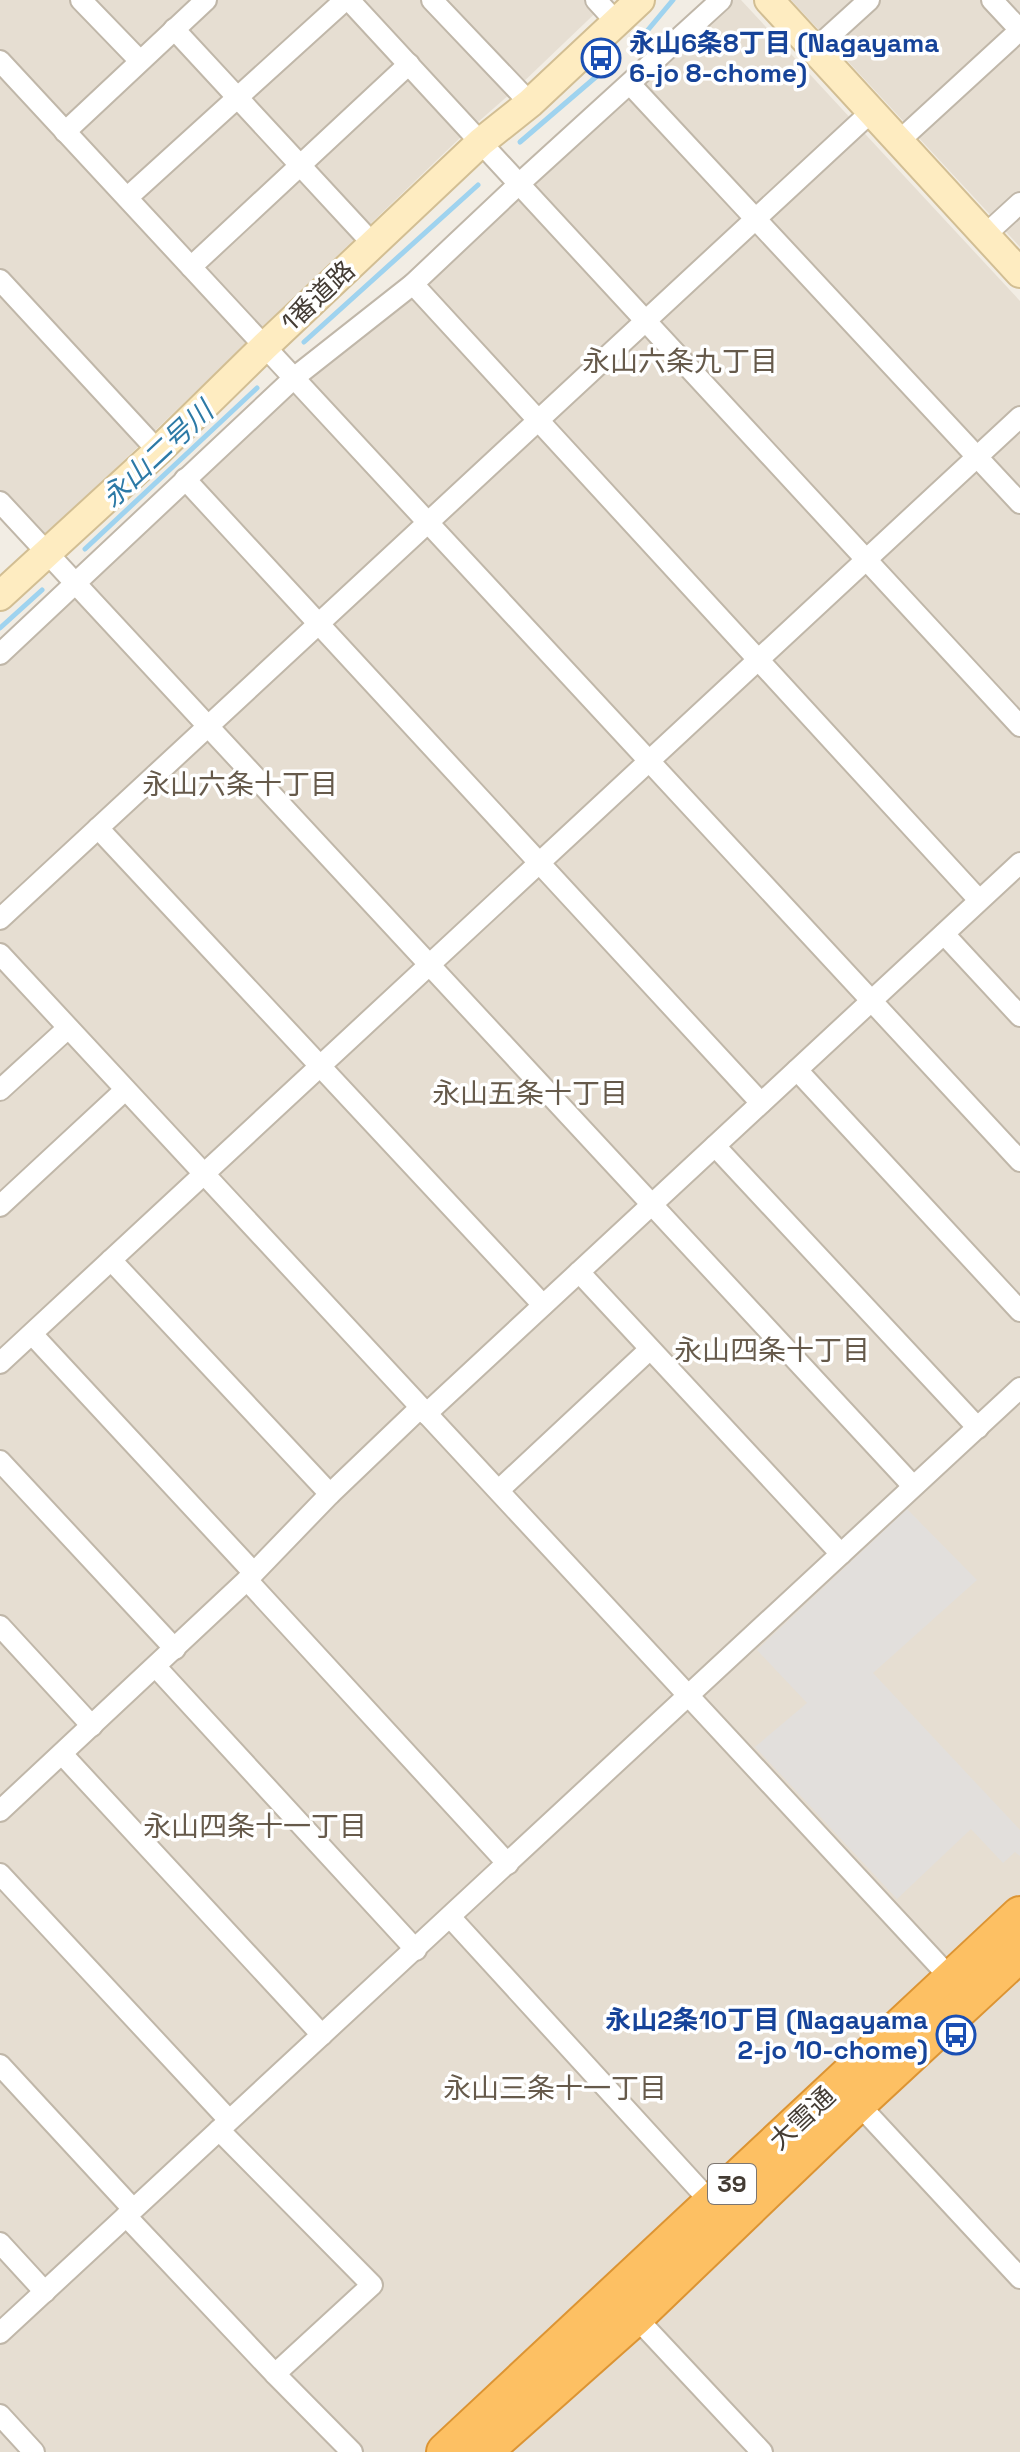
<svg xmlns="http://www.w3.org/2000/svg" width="1020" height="2452" font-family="'Space Grotesk','Noto Sans JP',sans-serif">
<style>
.residential{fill:#e6ded2}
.parking{fill:#e2dfdc}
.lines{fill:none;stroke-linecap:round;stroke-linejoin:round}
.stream{stroke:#9fd3ef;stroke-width:5}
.street-casing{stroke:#c0b7a9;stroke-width:24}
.secondary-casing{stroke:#d2be93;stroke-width:32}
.highway-casing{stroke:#dc9433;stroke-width:40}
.street{stroke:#fff;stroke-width:20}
.secondary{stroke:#feecc1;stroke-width:28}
.highway{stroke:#fdc063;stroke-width:36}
.labels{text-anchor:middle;stroke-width:7;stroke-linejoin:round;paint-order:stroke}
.shield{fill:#fff;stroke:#7c7671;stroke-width:2}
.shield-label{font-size:24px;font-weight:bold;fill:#443c34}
.transit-label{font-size:26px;font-weight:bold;fill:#164399;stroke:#fff;text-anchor:start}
.street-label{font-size:26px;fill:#443c34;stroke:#fff}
.neighbourhood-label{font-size:28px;fill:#665a4b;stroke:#fff}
.water-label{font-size:28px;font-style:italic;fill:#2d7aa6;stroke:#fff}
</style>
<rect width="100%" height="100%" fill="#f2ede4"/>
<g class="residential">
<path d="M0,0H609L518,87L462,136L42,539L0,497Z"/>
<path d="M731,0H741L1020,301V2452H0V664L311,375L400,305Z"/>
<path d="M791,0H1020V247Z"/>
</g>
<path class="parking" d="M907,1509L977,1580L873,1673L1020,1830V1856L1015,1852L1003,1863L971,1829L897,1899L755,1747L807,1703L757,1650Z"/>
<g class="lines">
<g class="stream">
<path d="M637,43L673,0"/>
<path d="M520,142L604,70"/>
<path d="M304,342L478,185"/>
<path d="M85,549L257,388"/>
<path d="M0,628L42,590"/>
</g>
<g class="street-casing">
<g id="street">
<path d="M81,0L140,61"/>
<path d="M349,0L1020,726"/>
<path d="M432,0L530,103"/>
<path d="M596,0L617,23"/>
<path d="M992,0L1020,30"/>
<path d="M174,29L373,244"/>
<path d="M814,50L869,0"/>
<path d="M0,61L1020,1161"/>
<path d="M630,84L1020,503"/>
<path d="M65,132L206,0"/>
<path d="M898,142L1020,30"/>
<path d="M128,197L345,0"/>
<path d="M985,235L1020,203"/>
<path d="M191,267L409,64"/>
<path d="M0,280L158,451"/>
<path d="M413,284L979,900"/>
<path d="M185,479L761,1103"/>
<path d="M0,502L913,1486"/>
<path d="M0,654L295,377L413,284L520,183L721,0"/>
<path d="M98,828L543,1305"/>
<path d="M0,919L871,112"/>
<path d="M944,934L1020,1016"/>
<path d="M0,954L957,1985"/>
<path d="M797,1070L1020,1311"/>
<path d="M0,1090L68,1028"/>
<path d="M715,1146L978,1428"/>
<path d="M0,1206L125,1090"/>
<path d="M111,1260L330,1494"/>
<path d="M579,1272L841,1554"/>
<path d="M32,1334L253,1572"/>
<path d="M0,1363L1020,417"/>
<path d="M426,1414L1020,863"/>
<path d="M0,1461L175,1649"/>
<path d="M499,1490L649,1350"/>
<path d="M247,1580L508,1864"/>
<path d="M0,1626L92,1726"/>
<path d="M156,1667L416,1950"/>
<path d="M62,1754L322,2035"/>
<path d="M0,1811L247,1580L330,1494L420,1408"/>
<path d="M0,1874L229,2120"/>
<path d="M451,1918L718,2210"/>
<path d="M0,2065L133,2209"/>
<path d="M851,2096L1020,2278"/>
<path d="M219,2130L372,2285L275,2374"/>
<path d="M126,2216L275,2374L352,2452"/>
<path d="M0,2243L45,2292"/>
<path d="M629,2310L762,2452"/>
<path d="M0,2333L1020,1388"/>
<path d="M0,2415L34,2452"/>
</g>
</g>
<g class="secondary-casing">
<g id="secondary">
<path d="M769,0L1020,273"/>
<path d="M0,596L158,451L265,346L481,142L530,103L640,0"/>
</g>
</g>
<g class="highway-casing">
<g id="highway">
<path d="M445,2452L1020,1915"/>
<path d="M483,2452L635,2317L858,2103L1020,1953"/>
</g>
</g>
<use href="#street" class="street"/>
<use href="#secondary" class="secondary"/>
<use href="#highway" class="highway"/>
</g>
<defs>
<g id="bus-ring" transform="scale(2)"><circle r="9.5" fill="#fff" stroke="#1a4fb4" stroke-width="1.5"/><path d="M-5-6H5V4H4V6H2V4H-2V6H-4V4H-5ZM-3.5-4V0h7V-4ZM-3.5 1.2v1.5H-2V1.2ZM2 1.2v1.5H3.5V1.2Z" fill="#1a4fb4"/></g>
</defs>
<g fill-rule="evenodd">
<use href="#bus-ring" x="601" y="58"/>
<use href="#bus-ring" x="956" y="2035"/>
</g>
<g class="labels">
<rect class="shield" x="708" y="2164" width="48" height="40" rx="6"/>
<g class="shield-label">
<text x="732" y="2192">39</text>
</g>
<g class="transit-label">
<text x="629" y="52">永山6条8丁目 (Nagayama<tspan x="629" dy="30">6-jo 8-chome)</tspan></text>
<text x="928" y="2029" text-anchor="end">永山2条10丁目 (Nagayama<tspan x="928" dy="30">2-jo 10-chome)</tspan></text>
</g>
<g class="street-label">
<text transform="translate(318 296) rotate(-43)" y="9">1番道路</text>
<text transform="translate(802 2118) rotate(-43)" y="9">大雪通</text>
</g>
<g class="neighbourhood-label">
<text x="680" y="371">永山六条九丁目</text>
<text x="240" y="794">永山六条十丁目</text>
<text x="530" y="1103">永山五条十丁目</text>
<text x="772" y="1360">永山四条十丁目</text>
<text x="255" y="1836">永山四条十一丁目</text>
<text x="555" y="2098">永山三条十一丁目</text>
</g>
<g class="water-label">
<text transform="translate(157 454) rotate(-43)" y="10">永山二号川</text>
</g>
</g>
</svg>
